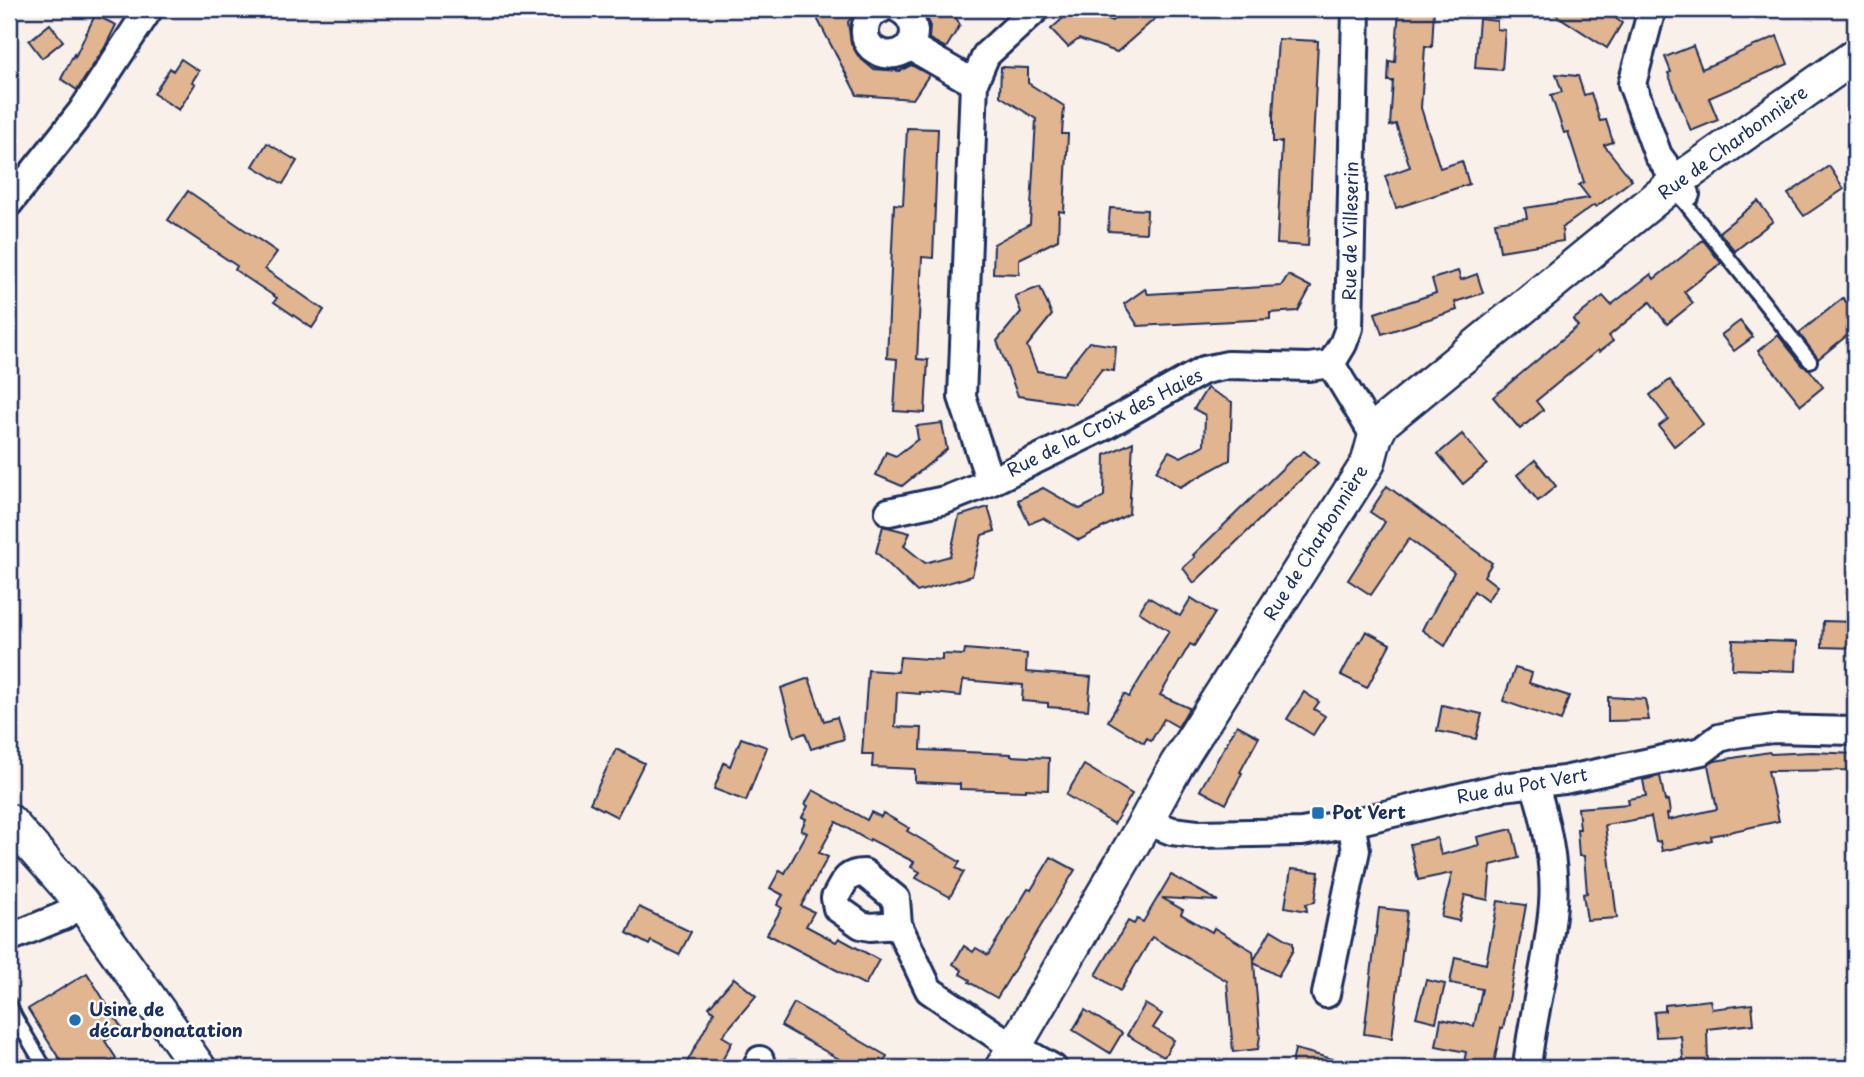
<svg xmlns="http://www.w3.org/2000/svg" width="1864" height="1077" font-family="'Playpen Sans',sans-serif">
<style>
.building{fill:#e0b590;stroke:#1b2f5e;stroke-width:2}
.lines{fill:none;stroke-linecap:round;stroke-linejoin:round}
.service-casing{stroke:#1b2f5e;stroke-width:18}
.minor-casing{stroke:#1b2f5e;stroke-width:32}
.tertiary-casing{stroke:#1b2f5e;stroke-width:38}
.service{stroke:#fff;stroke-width:12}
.minor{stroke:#fff;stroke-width:26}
.tertiary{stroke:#fff;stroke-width:33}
.poi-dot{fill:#1f6fb2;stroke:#fff;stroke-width:2.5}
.labels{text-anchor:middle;stroke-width:5;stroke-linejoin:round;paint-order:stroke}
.street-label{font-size:18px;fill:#1b2f5e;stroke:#fff}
.poi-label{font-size:18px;font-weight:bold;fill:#1b2f5e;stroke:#fff;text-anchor:start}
</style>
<rect width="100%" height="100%" fill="#f9f0e9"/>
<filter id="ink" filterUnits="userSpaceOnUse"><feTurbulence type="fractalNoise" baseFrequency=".0143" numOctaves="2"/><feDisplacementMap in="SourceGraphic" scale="14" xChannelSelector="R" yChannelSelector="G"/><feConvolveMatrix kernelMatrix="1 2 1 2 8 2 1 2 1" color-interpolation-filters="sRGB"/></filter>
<g filter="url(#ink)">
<g class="building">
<path d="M825,9H857L848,22L851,43L859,57L873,69L900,71L911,65L929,75L913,99L857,95L818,20Z"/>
<path d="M922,9H951L960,25L946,48L929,39L930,24Z"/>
<path d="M1073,9L1112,21L1126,9H1166L1117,52L1079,39L1068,47L1051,29Z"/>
<path d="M1399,9H1434L1432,47L1425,46L1421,108L1440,168L1462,161L1469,184L1396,208L1385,176L1410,167L1396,124L1390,126L1393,81H1388L1389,61L1395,62Z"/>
<path d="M1547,9H1619L1614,17L1622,23L1607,48Z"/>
<path d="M95,15L116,25L105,47L77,90L61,79L74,54L75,57Z"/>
<path d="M1479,19L1497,21V29L1505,30L1502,70L1475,68Z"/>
<path d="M50,24L63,41L42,58L29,41Z"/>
<path d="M1777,36L1788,64L1709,98L1718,120L1691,131L1668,73L1671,72L1665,57L1693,46L1702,69Z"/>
<path d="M1278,39L1318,41L1308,246L1277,244L1282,142H1273V116Z"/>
<path d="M181,59L199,71L192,82L195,84L179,110L154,94L170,68L173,71Z"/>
<path d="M1001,67L1028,68V83L1064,106L1062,134H1068L1064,212L1059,211L1058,240L1019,259V274L993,273L994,244L1030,224L1036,119L1000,96Z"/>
<path d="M1556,74L1578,76L1584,95L1591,93L1600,121L1606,120L1613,142L1604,145L1632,180L1596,207L1594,205L1562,228L1563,241L1500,251L1495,222L1527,218L1525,208L1589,198L1579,185L1584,182L1568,132L1564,133L1551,95L1562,92Z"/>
<path d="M907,128L938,129L933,258L922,257L917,359L928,360L925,413L894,411L897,359L887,358L894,204L903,205Z"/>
<path d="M267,143L297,161L283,184L253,166Z"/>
<path d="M1829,166L1844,189L1804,216L1788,194Z"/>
<path d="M188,191L277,252L265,269L324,310L312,328L274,302L277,298L235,270L237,266L168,220Z"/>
<path d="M1758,201L1773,221L1735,251L1719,232Z"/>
<path d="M1110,208L1147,210L1146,233L1108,231Z"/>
<path d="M1703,240L1721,263L1684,292L1693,303L1667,324L1650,302L1609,336L1613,341L1599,352L1598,350L1536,401L1543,410L1520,429L1493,397L1578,326L1573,320L1603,296L1611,305L1651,274L1654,279Z"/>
<path d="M1458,271L1461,280L1477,274L1483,293L1455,302L1457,310L1382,334L1375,313L1436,293L1432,279Z"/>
<path d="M1288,275L1311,287L1298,311L1270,313V319L1138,326L1124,304L1145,289L1148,294L1281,286Z"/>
<path d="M1040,287L1052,315L1027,346L1037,371L1063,375L1089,342L1116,346L1114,371L1102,369L1075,404L1018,396L997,341L1021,312L1015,296Z"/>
<path d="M1843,298L1855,314V329L1818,359L1799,333Z"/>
<path d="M1740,321L1753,337L1734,351L1721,335Z"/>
<path d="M1778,335L1803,366L1809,369L1823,387L1801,405L1758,351Z"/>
<path d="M1670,380L1703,424L1674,446L1659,426L1668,419L1650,395Z"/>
<path d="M1207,388L1232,402L1230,460L1180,487L1156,471L1169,451L1181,457L1204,445L1205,415L1194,409Z"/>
<path d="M942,423L947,449L902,486L876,475L886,452L896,456L918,439L916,426Z"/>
<path d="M1462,434L1487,464L1463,484L1438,454Z"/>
<path d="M1133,442L1129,514L1079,540L1043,518L1029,524L1018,500L1043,488L1080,509L1092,503L1104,496L1105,455Z"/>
<path d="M1304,451L1318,463L1194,583L1183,568L1195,557L1193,555L1289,462Z"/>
<path d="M1535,460L1556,486L1538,501L1517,475Z"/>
<path d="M1387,486L1492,563L1484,576L1497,586L1487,601L1474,591L1445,646L1422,630L1428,618H1430L1454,572L1409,539L1371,595L1348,580L1385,522L1370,512Z"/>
<path d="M988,507L995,531L982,535L972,576L917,592L876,552L883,526L910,533L904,546L925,563L950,556L959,516Z"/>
<path d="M1148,597L1180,616L1191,598L1215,613L1194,646L1190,644L1160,695L1189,708L1178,727L1164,719L1151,741L1147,738L1144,743L1108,721L1124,694L1129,697L1169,631L1139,612Z"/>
<path d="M1823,621L1855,622V648L1822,647Z"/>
<path d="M1366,631L1390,644L1367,688L1341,675L1359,641L1360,642Z"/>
<path d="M1733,640L1797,642L1796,671L1732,669Z"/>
<path d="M965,649L1027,654L1026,672L1091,677L1088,710L1048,707V703L1022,701L1023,685L963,680L961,696L920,692V694L897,692L895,727L922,728L921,750L1011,754V756L1049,758L1048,790L1026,789V791L960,789V784L915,782V769L872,767L873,754H862L868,670L898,672L900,657L942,660V654L964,655Z"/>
<path d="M1515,668L1532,673L1529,683L1569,696L1561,721L1503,701Z"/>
<path d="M809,678L824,721L837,717L844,739L811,749L805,733L794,737L781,688Z"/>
<path d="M1304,692L1319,702L1314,709L1325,716L1313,735L1287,719Z"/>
<path d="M1608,697L1645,699L1649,720L1608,721Z"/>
<path d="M1442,705L1482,714L1476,739L1437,731Z"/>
<path d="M1237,725L1259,737L1240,772L1242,773L1226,804L1200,790Z"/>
<path d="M741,738L767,747L746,801L714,789L724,763L730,766Z"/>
<path d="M616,749L644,763L617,817L590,803Z"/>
<path d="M1769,752L1771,754L1812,752L1855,754V770L1768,771L1779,821L1711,836L1712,840L1662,851L1660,841L1656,842L1651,817L1605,825L1617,918L1587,920L1583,894L1587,893L1584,856H1579L1577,829H1580L1578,808L1629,804L1628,799L1646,796L1643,780L1660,776L1665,801L1668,800L1670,813L1667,814L1668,820L1717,809L1708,765L1715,761Z"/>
<path d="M1084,765L1132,794L1114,824L1066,795Z"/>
<path d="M813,790L867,820L871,812L881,817L883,813L909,828L907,831L960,862L956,868L964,872L950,897L916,878L920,872L911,867L914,862L870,839L869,841L836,822L819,853L828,857L801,906L814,912L806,926L836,942L839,938L879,960L865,985L767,934L782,908L777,905L783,895L770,888L780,870L785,873L807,833L801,830L806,819L802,817L808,806L805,804Z"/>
<path d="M1512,829L1519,858L1491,865L1488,900L1465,895L1459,921L1441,917L1452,873L1418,880L1410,844L1437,838L1441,855L1479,845L1477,837Z"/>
<path d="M1051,857L1075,870L997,998L969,982L970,980L960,974L962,970L953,964L964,946L973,952L976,948L988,955L1028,889L1031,890Z"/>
<path d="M1291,869L1319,872L1315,902L1306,904L1307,911L1285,907Z"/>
<path d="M1171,875L1218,901L1162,898L1183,910L1181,914L1212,932L1214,928L1253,951L1254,960L1271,930L1293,943V950L1278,976L1254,963L1260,1036L1258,1049L1233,1052L1227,981L1152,937L1120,991L1096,975L1128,921L1134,924L1137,919L1143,922Z"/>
<path d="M1498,901L1526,905L1509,1000L1503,1028H1501L1493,1068H1463L1466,1052L1436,1046L1441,1019L1474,1026L1482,989L1450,983L1455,957L1486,964Z"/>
<path d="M639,907L691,932L679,955L651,941L649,945L627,933Z"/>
<path d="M1379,908L1407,911L1392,1038L1364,1034Z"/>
<path d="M87,973L123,1030L105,1041L116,1058L100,1068H65L28,1009Z"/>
<path d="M734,978L756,996L722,1036L732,1042L718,1068H684L714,1012L709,1007Z"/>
<path d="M1426,980L1445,984L1436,1022L1416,1017Z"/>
<path d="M1710,1000L1712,1009L1752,1004L1754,1024L1707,1029L1708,1067L1684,1068L1681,1036L1656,1037L1654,1012L1665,1011V1005Z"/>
<path d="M794,1003L887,1056L880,1068H855L781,1026Z"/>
<path d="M1145,1004L1162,1014L1153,1028L1174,1040L1164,1057L1127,1035Z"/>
<path d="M1085,1010L1122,1033L1110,1053L1073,1030Z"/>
<path d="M1295,1049L1344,1062L1343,1068H1291Z"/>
</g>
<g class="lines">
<g class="service-casing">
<g id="service">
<path d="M1678,194L1810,361"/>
<path d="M9,1003L15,1017L45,1068"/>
</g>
</g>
<g class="minor-casing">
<g id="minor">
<path d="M881,9C872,12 866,20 865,30C863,61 914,64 914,31C913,21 907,13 899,9"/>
<path d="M1036,9L986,55L974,83L962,397L990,482L1103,427L1204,370L1228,365L1309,367L1331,364"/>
<path d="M1652,9L1632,84L1658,155L1686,194"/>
<path d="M910,46L974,83"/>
<path d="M9,203L82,111L149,9"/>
<path d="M1331,364L1343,344L1349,328L1356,9"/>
<path d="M1331,364L1375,437"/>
<path d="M889,512L945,500L990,482"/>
<path d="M1146,821L1172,831L1197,834L1302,832L1351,823L1502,787L1564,780L1702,751L1719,738L1736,734L1773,729L1855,731"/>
<path d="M898,925L870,927L861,925L837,908L835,898C844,883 845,873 864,873L896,899L898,925L929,990L1000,1038L1053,1068"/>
<path d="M9,938L63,916L81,902"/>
<path d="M1326,994L1356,850L1351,823"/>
<path d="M756,1068L760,1060"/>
<path d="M1527,1068C1532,1013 1549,960 1553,904C1556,867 1546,819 1534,783"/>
</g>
</g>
<g class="tertiary-casing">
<g id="tertiary">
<path d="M9,821L81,902L199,1068"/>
<path d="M1002,1068L1146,821L1177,764L1368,463L1375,437L1382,423L1676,182L1855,56"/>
</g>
</g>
<use href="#service" class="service"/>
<use href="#minor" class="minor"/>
<use href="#tertiary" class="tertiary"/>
</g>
</g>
<g class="poi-dot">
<rect x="1311" y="806" width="14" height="14" rx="3.5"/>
<circle cx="75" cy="1020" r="7"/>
</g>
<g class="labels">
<g class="street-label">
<text transform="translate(1733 143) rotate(-36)" y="6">Rue de Charbonnière</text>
<text transform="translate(1351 231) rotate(-89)" y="6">Rue de Villeserin</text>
<text transform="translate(1105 423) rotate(-27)" y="6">Rue de la Croix des Haies</text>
<text transform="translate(1316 543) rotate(-58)" y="6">Rue de Charbonnière</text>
<text transform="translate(1522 786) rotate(-10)" y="6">Rue du Pot Vert</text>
</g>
<g class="poi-label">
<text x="1332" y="819">Pot Vert</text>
<text x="89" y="1016">Usine de<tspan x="89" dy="21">décarbonatation</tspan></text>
</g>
</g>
<rect width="1864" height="1077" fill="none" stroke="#fff" stroke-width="35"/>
<rect x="18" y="18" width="1829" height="1042" fill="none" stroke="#1b2f5e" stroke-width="2.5" filter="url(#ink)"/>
</svg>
